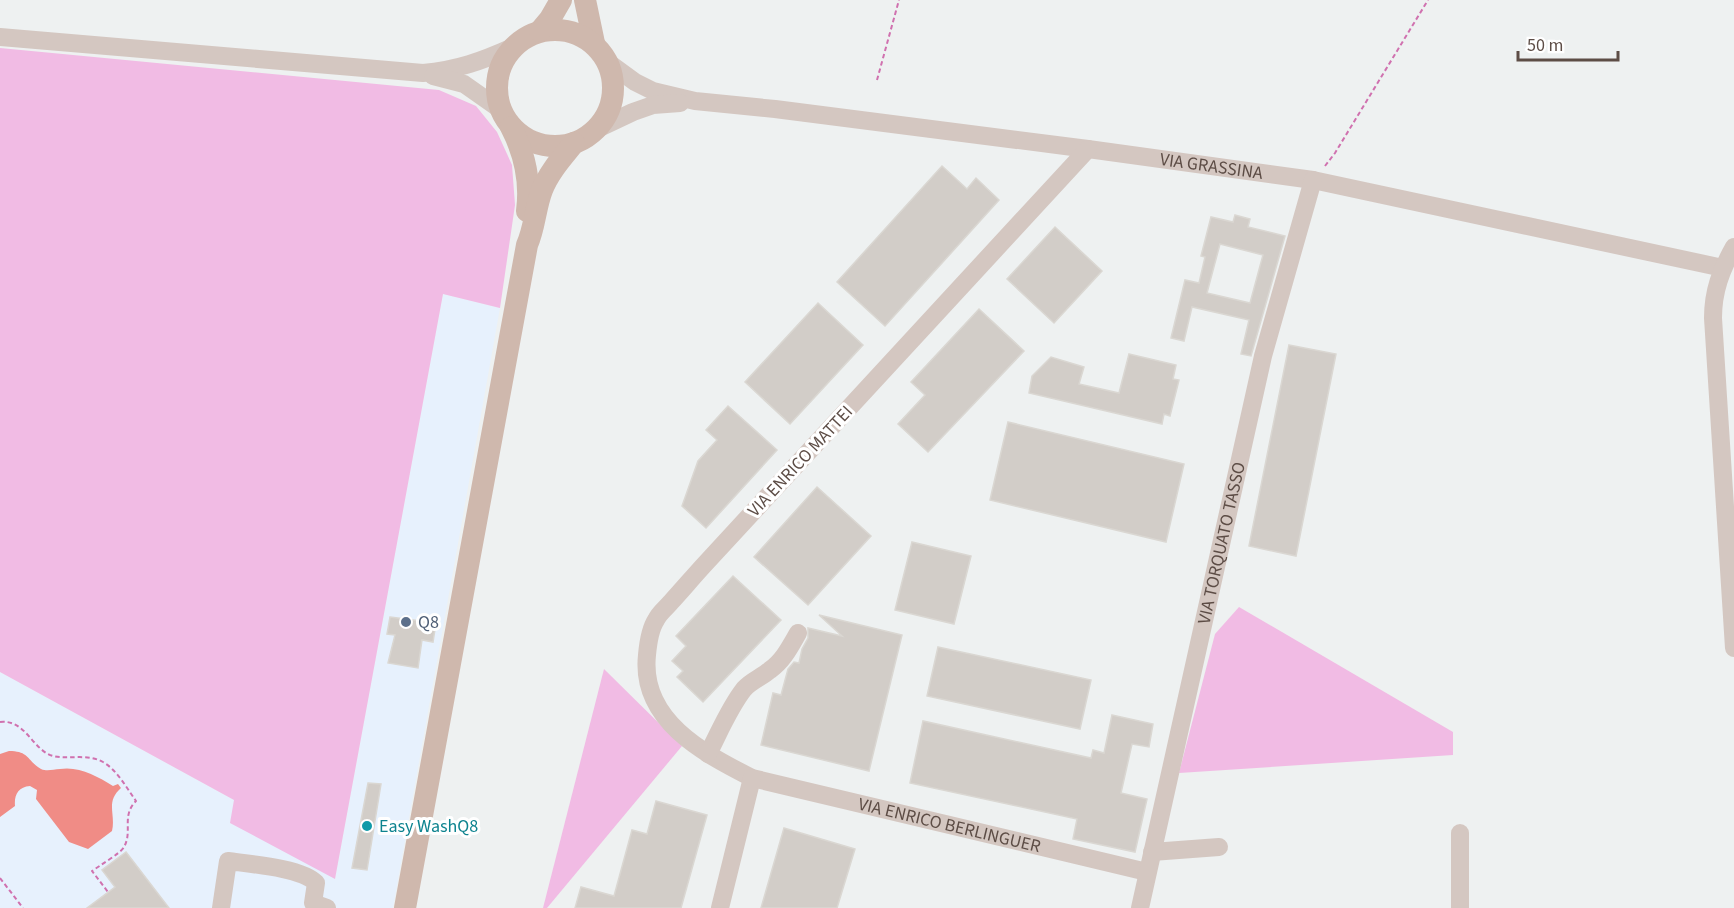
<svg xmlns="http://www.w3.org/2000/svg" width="1734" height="908" font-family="'Source Sans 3',sans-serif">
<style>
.commercial{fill:#e7f1fd}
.green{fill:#f1bbe4}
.water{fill:#f08c86}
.building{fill:#d2cdc8;stroke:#dad7d2;stroke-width:1.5;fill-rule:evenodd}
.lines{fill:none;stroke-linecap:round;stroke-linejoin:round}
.path{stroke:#d071af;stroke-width:2;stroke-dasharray:4.5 3;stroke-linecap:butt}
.minor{stroke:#d4c7c1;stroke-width:18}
.major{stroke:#cfb8ad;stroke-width:22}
.service-dot{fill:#5c6f8a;stroke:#fff;stroke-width:2}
.culture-dot{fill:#0f9aa8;stroke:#fff;stroke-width:2}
.labels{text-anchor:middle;stroke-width:6;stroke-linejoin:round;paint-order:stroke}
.street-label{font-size:18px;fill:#5d4d46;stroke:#fff}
.service-label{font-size:18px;fill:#4e5e75;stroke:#fff;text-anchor:start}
.culture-label{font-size:18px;fill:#0d838f;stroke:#fff;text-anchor:start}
</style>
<rect width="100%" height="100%" fill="#eef1f1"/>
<path class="commercial" d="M443,294L500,308L393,908H0V672L234,800L335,879Z"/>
<g class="green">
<path d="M0,48L439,90L476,106L497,132L512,165L515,205L500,308L443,294L335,879L230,823L234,800L0,672Z"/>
<path d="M1239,607L1453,732V755L1179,773L1215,634Z"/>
<path d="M604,669L682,746L547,908H543Z"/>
</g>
<path class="water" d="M9,751C30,751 27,761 41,769C48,772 53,769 60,769C79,766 97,776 113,786L118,784L121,788C105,802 116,814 112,831L88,849L69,842L36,799L37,790L30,786C18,787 14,795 15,806L0,817V754Z"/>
<g class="building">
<path d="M942,166L967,189L976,178L999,200L885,326L837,282Z"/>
<path d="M1235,215L1250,219L1248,227L1285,236L1251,356L1241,354L1249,320L1192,307L1184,341L1171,338L1185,280L1199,283L1205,257L1201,256L1211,217L1233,222ZM1220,244L1263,255L1250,303L1207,293Z"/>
<path d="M1055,227L1102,271L1054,323L1007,279Z"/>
<path d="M818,303L863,345L790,424L745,382Z"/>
<path d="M979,309L1024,351L928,452L898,424L925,395L911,382Z"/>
<path d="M1289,345L1336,354L1296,556L1249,546Z"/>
<path d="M1129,354L1176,365L1173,379L1179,380L1170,416L1164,414L1162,424L1029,393L1032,376L1051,357L1084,367L1079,384L1119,393Z"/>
<path d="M728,406L777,450L706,528L682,506L698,461L717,440L706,430Z"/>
<path d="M1008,422L1184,464L1166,542L990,500Z"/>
<path d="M817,487L871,536L808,605L754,557Z"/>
<path d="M912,542L971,556L954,624L895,610Z"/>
<path d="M733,576L781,620L703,702L677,677L683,671L672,661L686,646L676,636Z"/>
<path d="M819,615L902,635L869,771L761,745L773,693L781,695L788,669L794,662L799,663L802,649L808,638V628L842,636Z"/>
<path d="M390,617L436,623L433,642L422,640L418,668L388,663L395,635L387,634Z"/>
<path d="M938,647L1091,680L1080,729L927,696Z"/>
<path d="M1112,715L1153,724L1149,747L1132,744L1121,793L1147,799L1135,852L1073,839L1077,819L910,783L923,721L1091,758L1093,750L1104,753Z"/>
<path d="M368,783L381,784L367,870L352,868Z"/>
<path d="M656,801L707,815L681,908H575L581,887L614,896L632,830L647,834Z"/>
<path d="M784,828L855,849L837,908H761Z"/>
<path d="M126,852L169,908H87L115,887L102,870Z"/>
</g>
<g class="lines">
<g class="path">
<path d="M877,80L899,0"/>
<path d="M1325,166L1335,153L1428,0"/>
<path d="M0,722C26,719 32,750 53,756C68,760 87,753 103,762C117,770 126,787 136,801C121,816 133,831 124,847C121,853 99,866 92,871L108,892"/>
<path d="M0,878L23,908"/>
</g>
<g class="minor">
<path d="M0,37L423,73C457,70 482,61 513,47"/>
<path id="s1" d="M609,63L635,82L653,91L695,101L775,109L1088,149L1313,180L1723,268"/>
<path d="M433,76L464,84L501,110"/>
<path d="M597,129L633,112L653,105L680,103"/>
<path id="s2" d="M1088,149L704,565C693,577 682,590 671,602C666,608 659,613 656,620C650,629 648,644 647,655C640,720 703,753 752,778L1147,872"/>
<path d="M1734,247C1721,270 1713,291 1713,318C1721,428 1726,538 1734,648"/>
<path d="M708,754C719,733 729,708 744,689C751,681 762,677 770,670C783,661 790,647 798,633"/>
<path d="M1460,833V908"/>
<path d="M1152,852L1219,847"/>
<path d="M221,908L228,861C250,864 302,868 316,883L313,903L327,908"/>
<path d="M720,908L752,778"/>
<path id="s3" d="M1140,908L1263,356L1313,180"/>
</g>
<g class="major">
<path d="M585,0L594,43"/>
<circle cx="555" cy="88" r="58"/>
<path d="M540,31L550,19L561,0"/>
<path d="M511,127C525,154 531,181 527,211"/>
<path d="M405,908L527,245C535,227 535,208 542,190C549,172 562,158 574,143"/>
</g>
</g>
<circle class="service-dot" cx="406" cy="622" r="6"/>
<circle class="culture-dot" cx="367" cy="826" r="6"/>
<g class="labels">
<g class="street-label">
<text dy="6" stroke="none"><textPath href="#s1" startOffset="616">VIA GRASSINA</textPath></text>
<text transform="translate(800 461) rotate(-47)" y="6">VIA ENRICO MATTEI</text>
<text dy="6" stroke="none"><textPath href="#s3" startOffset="374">VIA TORQUATO TASSO</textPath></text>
<text dy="6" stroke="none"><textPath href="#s2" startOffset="1052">VIA ENRICO BERLINGUER</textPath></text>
</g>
<g class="service-label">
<text x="418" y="628">Q8</text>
</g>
<g class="culture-label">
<text x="379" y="832">Easy WashQ8</text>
</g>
</g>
<path d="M1518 51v9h100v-9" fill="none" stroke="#5d4d46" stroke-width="3"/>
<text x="1527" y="51" font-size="18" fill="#5d4d46" stroke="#ffffff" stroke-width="4.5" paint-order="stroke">50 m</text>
</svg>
